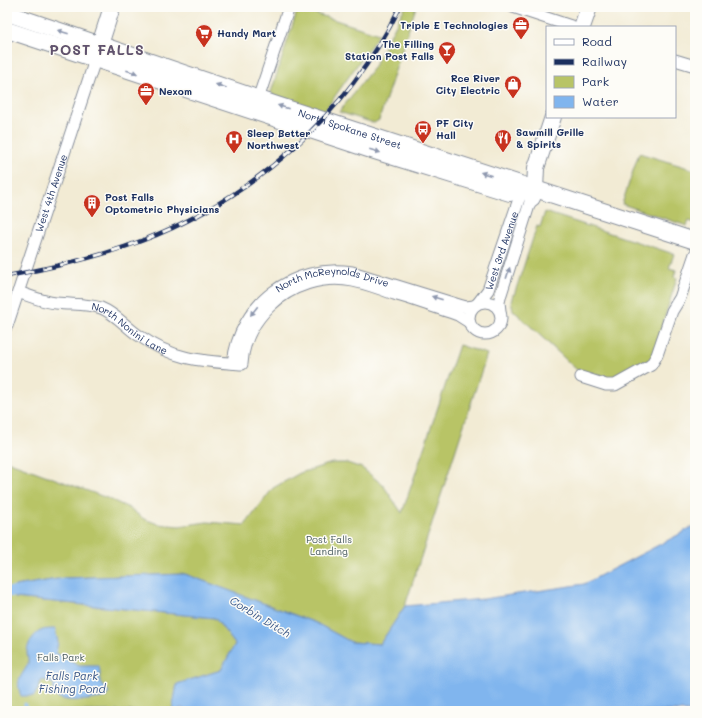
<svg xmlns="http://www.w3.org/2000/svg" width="702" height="718" font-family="Mali,sans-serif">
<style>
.green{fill:#b8c466;stroke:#6a7a62}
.water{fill:#80b5ee;stroke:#4e72a6}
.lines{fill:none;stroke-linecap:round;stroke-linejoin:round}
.stream{stroke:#80b5ee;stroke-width:3}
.canal{stroke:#80b5ee;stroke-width:10}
.street-casing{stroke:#868d99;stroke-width:13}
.secondary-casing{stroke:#868d99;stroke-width:18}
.street{stroke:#fff;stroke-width:11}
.secondary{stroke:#fff;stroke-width:16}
.rail-casing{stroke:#1b2f5e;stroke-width:4.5}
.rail{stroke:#fdfcf7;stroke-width:3;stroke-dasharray:9;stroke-linecap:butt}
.oneway{fill:#8d97ae}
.labels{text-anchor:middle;stroke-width:3;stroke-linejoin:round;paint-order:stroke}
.poi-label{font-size:10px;font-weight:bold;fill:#1b2f5e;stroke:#fdfcf7;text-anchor:start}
.street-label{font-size:10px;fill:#1b2f5e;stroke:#fdfcf7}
.park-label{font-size:10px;fill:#4a5c60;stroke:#fdfcf7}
.water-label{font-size:11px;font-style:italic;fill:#395789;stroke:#fdfcf7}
.district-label{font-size:14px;font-weight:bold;letter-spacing:1px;fill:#60526d;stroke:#fdfcf7}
</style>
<rect width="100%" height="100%" fill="#fdfcf7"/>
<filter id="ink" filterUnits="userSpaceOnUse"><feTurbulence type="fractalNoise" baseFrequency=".025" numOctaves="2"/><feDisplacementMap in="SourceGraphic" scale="8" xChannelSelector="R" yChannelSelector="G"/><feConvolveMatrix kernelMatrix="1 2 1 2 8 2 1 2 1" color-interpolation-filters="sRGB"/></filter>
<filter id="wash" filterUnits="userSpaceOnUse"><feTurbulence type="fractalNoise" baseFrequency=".012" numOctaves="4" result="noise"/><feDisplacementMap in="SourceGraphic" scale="16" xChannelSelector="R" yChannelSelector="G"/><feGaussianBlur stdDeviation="0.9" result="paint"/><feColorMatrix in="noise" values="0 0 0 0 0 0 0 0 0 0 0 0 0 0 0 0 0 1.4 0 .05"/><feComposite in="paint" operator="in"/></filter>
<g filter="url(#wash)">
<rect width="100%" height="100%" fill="#f2ebd4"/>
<g class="green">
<path d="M405,7H416L379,120L374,123L339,112L373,68Z"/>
<path d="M298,8L379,34L321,116L274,97L271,92Z"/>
<path d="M639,153L695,170V223L689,221L687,226L622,204Z"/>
<path d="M545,212L674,254L669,268L676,270L674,277L677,278L653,355L651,359L616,380H609L577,370L513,310L511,302L513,294L514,295L537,226L540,227Z"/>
<path d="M459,345L487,354L405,606L380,644L351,642L316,623L185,574L64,578L15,586V598L215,618L235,644L221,670L177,684L173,711H175H7V461L107,498L129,508L144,519L158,524L179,526L207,522L245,525L273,488L300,473L332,463H347L362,468L383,485L402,513Z"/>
</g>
<g class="water">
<path d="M695,525V711H197L193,710V711H183L184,709L180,708L179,711H172L177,684L221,670L235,644L215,618L15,598V586L64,578L185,574L316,623L351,642L380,644L405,606L484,599L584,584L678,535Z"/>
<path d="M55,629L58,642L56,653L79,666H99L100,672V682L109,692L106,697C92,700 66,704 53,695L54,684L44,680L41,681L38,689L34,696H21C15,679 21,678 28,664C29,660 27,656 27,652C27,644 35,632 43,630C46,629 52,629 55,629Z"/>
</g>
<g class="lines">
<path class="stream" d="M25,711V704"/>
<path class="canal" d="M7,592H28"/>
</g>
</g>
<g filter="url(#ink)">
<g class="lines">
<g class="street-casing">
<g id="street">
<path d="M513,7L574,27"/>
<path d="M675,60L695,66"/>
<path d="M256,105L289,7"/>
<path id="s1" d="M18,292C30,296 43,302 56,303C71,305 86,303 101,308C116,314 125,326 138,335C174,360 200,361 242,364C243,342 254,322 269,307C291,285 323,275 353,281C367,284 381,289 394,294C415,300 437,308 458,315L469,322"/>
<circle cx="485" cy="318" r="16"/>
<path id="s2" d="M478,303L488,290L520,196"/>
<path d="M500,311L499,302L501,294L531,199"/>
<path id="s3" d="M7,326L95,60"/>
<path id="s4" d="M233,363C239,304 294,263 352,272L459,305L466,307L474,306"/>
<path d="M581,377L606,385H615L651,365L657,355L672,311L680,298L695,254"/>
</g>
</g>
<g class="secondary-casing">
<g id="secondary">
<path id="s5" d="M7,13L274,104L695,241"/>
<path d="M582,27L589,7"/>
<path d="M7,30L368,149L510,193"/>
<path d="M97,54L112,7"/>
<path d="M532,198L535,189L536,168L553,117"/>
</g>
</g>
<use href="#street" class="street"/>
<use href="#secondary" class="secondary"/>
<g class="rail-casing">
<path id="rail" d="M7,276C51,268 99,257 141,241C254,198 347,115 400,7"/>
</g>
<use href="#rail" class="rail"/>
</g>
<defs><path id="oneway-solid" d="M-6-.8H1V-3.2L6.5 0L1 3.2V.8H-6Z"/></defs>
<g class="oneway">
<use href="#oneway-solid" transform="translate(63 32) rotate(-162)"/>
<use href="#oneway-solid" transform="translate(132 72) rotate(18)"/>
<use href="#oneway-solid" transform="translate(221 86) rotate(-161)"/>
<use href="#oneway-solid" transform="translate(283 107) rotate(-162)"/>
<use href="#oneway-solid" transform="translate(375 151) rotate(17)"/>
<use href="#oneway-solid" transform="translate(486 174) rotate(-162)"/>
<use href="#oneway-solid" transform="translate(508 273) rotate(-72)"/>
<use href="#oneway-solid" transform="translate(437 298) rotate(-162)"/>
<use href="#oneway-solid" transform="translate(254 311) rotate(128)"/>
</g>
</g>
<defs>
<g id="office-pin" transform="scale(0.9)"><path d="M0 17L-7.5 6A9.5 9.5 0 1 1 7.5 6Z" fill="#c8321e" stroke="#fdfcf7"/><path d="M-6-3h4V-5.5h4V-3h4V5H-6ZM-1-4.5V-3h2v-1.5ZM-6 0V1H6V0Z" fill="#fff"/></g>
<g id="supermarket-pin" transform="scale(0.9)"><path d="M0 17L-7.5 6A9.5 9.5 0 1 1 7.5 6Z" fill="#c8321e" stroke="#fdfcf7"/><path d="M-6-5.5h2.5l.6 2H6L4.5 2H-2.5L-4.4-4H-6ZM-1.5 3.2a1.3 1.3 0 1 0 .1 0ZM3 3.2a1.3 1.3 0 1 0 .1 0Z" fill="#fff"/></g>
<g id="bar-pin" transform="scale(0.9)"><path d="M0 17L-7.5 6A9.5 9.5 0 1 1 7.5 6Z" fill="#c8321e" stroke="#fdfcf7"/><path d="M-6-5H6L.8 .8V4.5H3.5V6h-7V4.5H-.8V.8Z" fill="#fff"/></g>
<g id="shop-pin" transform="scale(0.9)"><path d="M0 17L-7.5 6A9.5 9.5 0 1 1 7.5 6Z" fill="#c8321e" stroke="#fdfcf7"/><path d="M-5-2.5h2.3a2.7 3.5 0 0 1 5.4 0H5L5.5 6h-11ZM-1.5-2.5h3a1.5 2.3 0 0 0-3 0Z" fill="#fff"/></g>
<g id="bus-pin" transform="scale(0.9)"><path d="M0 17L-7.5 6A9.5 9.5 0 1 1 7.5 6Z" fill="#c8321e" stroke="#fdfcf7"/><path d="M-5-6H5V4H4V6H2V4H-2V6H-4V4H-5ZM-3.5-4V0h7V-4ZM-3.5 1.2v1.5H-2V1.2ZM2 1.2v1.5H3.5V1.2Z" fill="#fff"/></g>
<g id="restaurant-pin" transform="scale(0.9)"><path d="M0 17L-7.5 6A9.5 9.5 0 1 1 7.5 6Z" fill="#c8321e" stroke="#fdfcf7"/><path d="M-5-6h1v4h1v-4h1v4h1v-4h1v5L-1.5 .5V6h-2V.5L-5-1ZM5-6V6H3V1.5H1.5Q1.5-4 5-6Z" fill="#fff"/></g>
<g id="hospital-pin" transform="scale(0.9)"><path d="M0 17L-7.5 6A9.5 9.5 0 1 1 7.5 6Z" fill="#c8321e" stroke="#fdfcf7"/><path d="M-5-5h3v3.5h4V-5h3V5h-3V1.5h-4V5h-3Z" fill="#fff"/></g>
<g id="building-pin" transform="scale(0.9)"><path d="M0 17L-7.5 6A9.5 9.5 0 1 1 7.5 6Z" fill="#c8321e" stroke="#fdfcf7"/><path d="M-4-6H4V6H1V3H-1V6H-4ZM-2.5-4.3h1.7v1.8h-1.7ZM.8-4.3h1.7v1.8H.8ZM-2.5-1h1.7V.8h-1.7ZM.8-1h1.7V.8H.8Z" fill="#fff"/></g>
</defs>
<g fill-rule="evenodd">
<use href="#office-pin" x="521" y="25"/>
<use href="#supermarket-pin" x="204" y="33"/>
<use href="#bar-pin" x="447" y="50"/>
<use href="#shop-pin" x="513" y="84"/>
<use href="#office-pin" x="146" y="91"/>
<use href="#bus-pin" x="423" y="129"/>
<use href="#restaurant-pin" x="503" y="138"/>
<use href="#hospital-pin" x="234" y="139"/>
<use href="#building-pin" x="92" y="203"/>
</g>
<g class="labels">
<g class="poi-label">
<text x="508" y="29" text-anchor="end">Triple E Technologies</text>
<text x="217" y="37">Handy Mart</text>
<text x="434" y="48" text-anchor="end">The Filling<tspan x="434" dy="12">Station Post Falls</tspan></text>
<text x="500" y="82" text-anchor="end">Rce River<tspan x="500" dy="12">City Electric</tspan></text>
<text x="159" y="95">Nexom</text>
<text x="436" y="127">PF City<tspan x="436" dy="12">Hall</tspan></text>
<text x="516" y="136">Sawmill Grille<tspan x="516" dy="12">&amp; Spirits</tspan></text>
<text x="247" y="137">Sleep Better<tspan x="247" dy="12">Northwest</tspan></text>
<text x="105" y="201">Post Falls<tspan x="105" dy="12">Optometric Physicians</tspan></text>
</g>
<g class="street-label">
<text dy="4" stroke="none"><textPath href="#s5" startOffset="362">North Spokane Street</textPath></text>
<text dy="4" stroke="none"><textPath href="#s3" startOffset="140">West 4th Avenue</textPath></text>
<text dy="4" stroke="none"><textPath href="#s2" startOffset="58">West 3rd Avenue</textPath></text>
<text dy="4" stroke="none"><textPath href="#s4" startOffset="147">North McReynolds Drive</textPath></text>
<text dy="4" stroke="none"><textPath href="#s1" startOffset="120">North Nonini Lane</textPath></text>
</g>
<g class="park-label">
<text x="329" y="543">Post Falls<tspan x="329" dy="12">Landing</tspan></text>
<text x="61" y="661">Falls Park</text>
</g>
<g class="water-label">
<text transform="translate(260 617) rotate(31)" y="4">Corbin Ditch</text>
<text x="72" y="680">Falls Park<tspan x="72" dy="13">Fishing Pond</tspan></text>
</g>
<g class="district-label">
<text x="97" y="55">POST FALLS</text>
</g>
</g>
<rect width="702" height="718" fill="none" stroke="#fdfcf7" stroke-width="24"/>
<rect x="546" y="26" width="130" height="92" fill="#fdfcf7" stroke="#a3aaba"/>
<rect x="554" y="39" width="20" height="6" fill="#ffffff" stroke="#a3aaba"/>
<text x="582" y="46" font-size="12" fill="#1b2f5e">Road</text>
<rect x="554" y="59" width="20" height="6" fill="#1b2f5e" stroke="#a3aaba"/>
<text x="582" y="66" font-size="12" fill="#1b2f5e">Railway</text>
<rect x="554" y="76" width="20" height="12" fill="#b8c466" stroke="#a3aaba"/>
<text x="582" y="86" font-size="12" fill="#1b2f5e">Park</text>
<rect x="554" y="96" width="20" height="12" fill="#80b5ee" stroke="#a3aaba"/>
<text x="582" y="106" font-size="12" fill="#1b2f5e">Water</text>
</svg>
